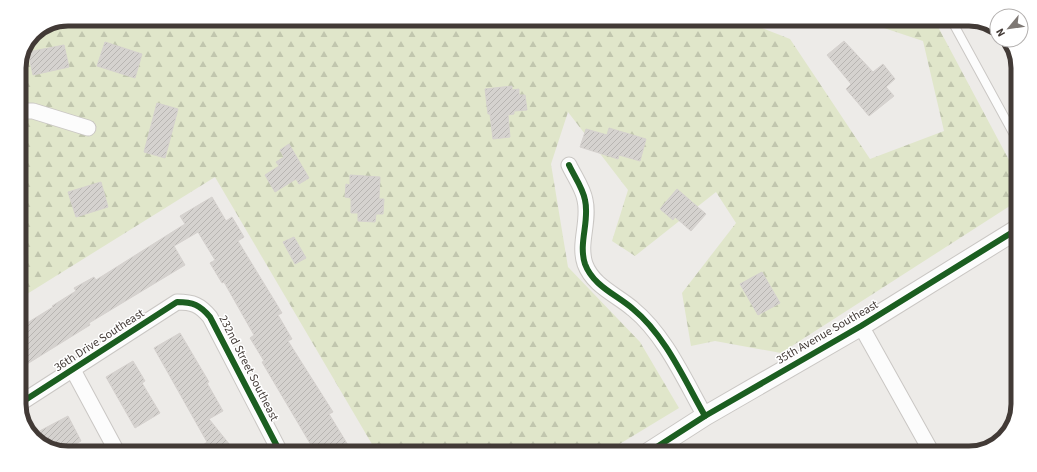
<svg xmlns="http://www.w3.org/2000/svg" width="1037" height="472" font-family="'Source Sans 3',sans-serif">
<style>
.forest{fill:url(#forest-firs)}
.building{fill:url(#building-hatch);stroke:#d5d1ce}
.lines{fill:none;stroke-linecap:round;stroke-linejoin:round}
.service-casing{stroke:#cac7c4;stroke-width:10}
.minor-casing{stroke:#cac7c4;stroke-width:17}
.tertiary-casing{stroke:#cac7c4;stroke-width:21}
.service{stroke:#fcfcfc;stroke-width:8}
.minor{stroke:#fcfcfc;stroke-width:15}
.tertiary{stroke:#fcfcfc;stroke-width:19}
.cycleway-casing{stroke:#fff;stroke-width:8}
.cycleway{stroke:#1b5e20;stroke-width:6}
.labels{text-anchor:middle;stroke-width:3;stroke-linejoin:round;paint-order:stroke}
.street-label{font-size:12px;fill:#423a36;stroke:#fff}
.rim{fill:none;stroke:#423a36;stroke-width:5}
</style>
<defs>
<pattern id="forest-firs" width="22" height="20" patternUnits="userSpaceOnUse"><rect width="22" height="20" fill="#e0e6ca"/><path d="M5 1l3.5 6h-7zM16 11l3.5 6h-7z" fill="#c1c6ae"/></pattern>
<pattern id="building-hatch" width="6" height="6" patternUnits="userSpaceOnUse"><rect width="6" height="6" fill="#d5d2cf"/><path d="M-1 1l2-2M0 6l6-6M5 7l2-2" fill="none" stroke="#b8b5b2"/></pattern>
</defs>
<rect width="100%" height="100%" fill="#edebe8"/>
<path class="forest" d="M68,19L747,22L790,39L870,159L944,131L923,41L866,22L936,23L1017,175L1016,202L781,353L715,341L691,346L682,293L736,223L716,192L635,256L612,241L628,190L568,112L551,164L568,267L640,342L679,408L608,451H376L215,177L19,299V65L34,33Z"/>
<g class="building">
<path d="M844,41L873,72L883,64L895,79L886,87L894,96L869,116L846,89L851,84L827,55Z"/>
<path d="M105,42L142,54L135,78L97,66Z"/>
<path d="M64,45L69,67L33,75L28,52Z"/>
<path d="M512,86V90L519,89V95H525L527,110L514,111V114L508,115L510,137L493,139L490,114H488L485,89Z"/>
<path d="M157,103L178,109L165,158L144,152Z"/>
<path d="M609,128L646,139L640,161L619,155L618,159L580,147L586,129L607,135Z"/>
<path d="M289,144L309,178L299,184L296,179L275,192L265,175L279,166L276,162L284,157L280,150Z"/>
<path d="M350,175L380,177L379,199H384L383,214H376L375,222L358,221V213H351V198L345,197L346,184L350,185Z"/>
<path d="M101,182L108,207L76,217L68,192Z"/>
<path d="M677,189L706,214L691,231L675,217L673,220L660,209Z"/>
<path d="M212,197L226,221L232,217L244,237L238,241L282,313L278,315L292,339L288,341L333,412L329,414L351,450H314L262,362L264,361L250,338L254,335L224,282L222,283L210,263L215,260L198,232L174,246L185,265L89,323L90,325L19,369V328L53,307L52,306L76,291L74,288L94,277L96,280L185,224L180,216Z"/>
<path d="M294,237L306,258L295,264L283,242Z"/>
<path d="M762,272L780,303L758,315L740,284Z"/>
<path d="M180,333L209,382L207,383L223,411L209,419L234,450H197L207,442L154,348Z"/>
<path d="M133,361L145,381L142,383L160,413L135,428L106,377Z"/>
<path d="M68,416L81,441L67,449H49L32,435Z"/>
</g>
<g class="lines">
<g class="service-casing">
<path id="service" d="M953,23L1017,140"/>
</g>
<g class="minor-casing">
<g id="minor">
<path d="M19,111H33L88,128"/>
<path d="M569,165C574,176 583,188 585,200C590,221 578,243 585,264C593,286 617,295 633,309C665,335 685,381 705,416"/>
<path d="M861,326L932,453"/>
<path d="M73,370L115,448"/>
<path d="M19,404L177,302C193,302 200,305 210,317L279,450"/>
</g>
</g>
<g class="tertiary-casing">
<path id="tertiary" d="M649,452L705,416L861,326L1016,230"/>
</g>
<use href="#service" class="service"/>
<use href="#minor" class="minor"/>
<use href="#tertiary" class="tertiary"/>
<g class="cycleway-casing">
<g id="cycleway">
<path d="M569,165C574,176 583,188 585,200C590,221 578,243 585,264C593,286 617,295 633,309C665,335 685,381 705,416"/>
<path d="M19,404L177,302C193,302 200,305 210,317L279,450"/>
<path d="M649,452L705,416L861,326L1016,230"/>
</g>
</g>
<use href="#cycleway" class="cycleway"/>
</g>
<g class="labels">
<g class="street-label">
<text transform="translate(827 332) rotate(-30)" y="4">35th Avenue Southeast</text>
<text transform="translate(99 340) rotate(-33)" y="4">36th Drive Southeast</text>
<text transform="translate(249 368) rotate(63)" y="4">232nd Street Southeast</text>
</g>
</g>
<path d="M0 0H1037V472H0ZM68 26H969A42 42 0 0 1 1011 68V404A42 42 0 0 1 969 446H68A42 42 0 0 1 26 404V68A42 42 0 0 1 68 26Z" fill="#fff" fill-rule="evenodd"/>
<path class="rim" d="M68 26H969A42 42 0 0 1 1011 68V404A42 42 0 0 1 969 446H68A42 42 0 0 1 26 404V68A42 42 0 0 1 68 26Z"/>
<g transform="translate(1009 28) rotate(241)"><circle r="19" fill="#ffffff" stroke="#b3b0af"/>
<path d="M0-3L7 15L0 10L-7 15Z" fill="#7e7874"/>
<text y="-6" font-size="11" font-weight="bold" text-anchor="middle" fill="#423a36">N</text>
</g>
</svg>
